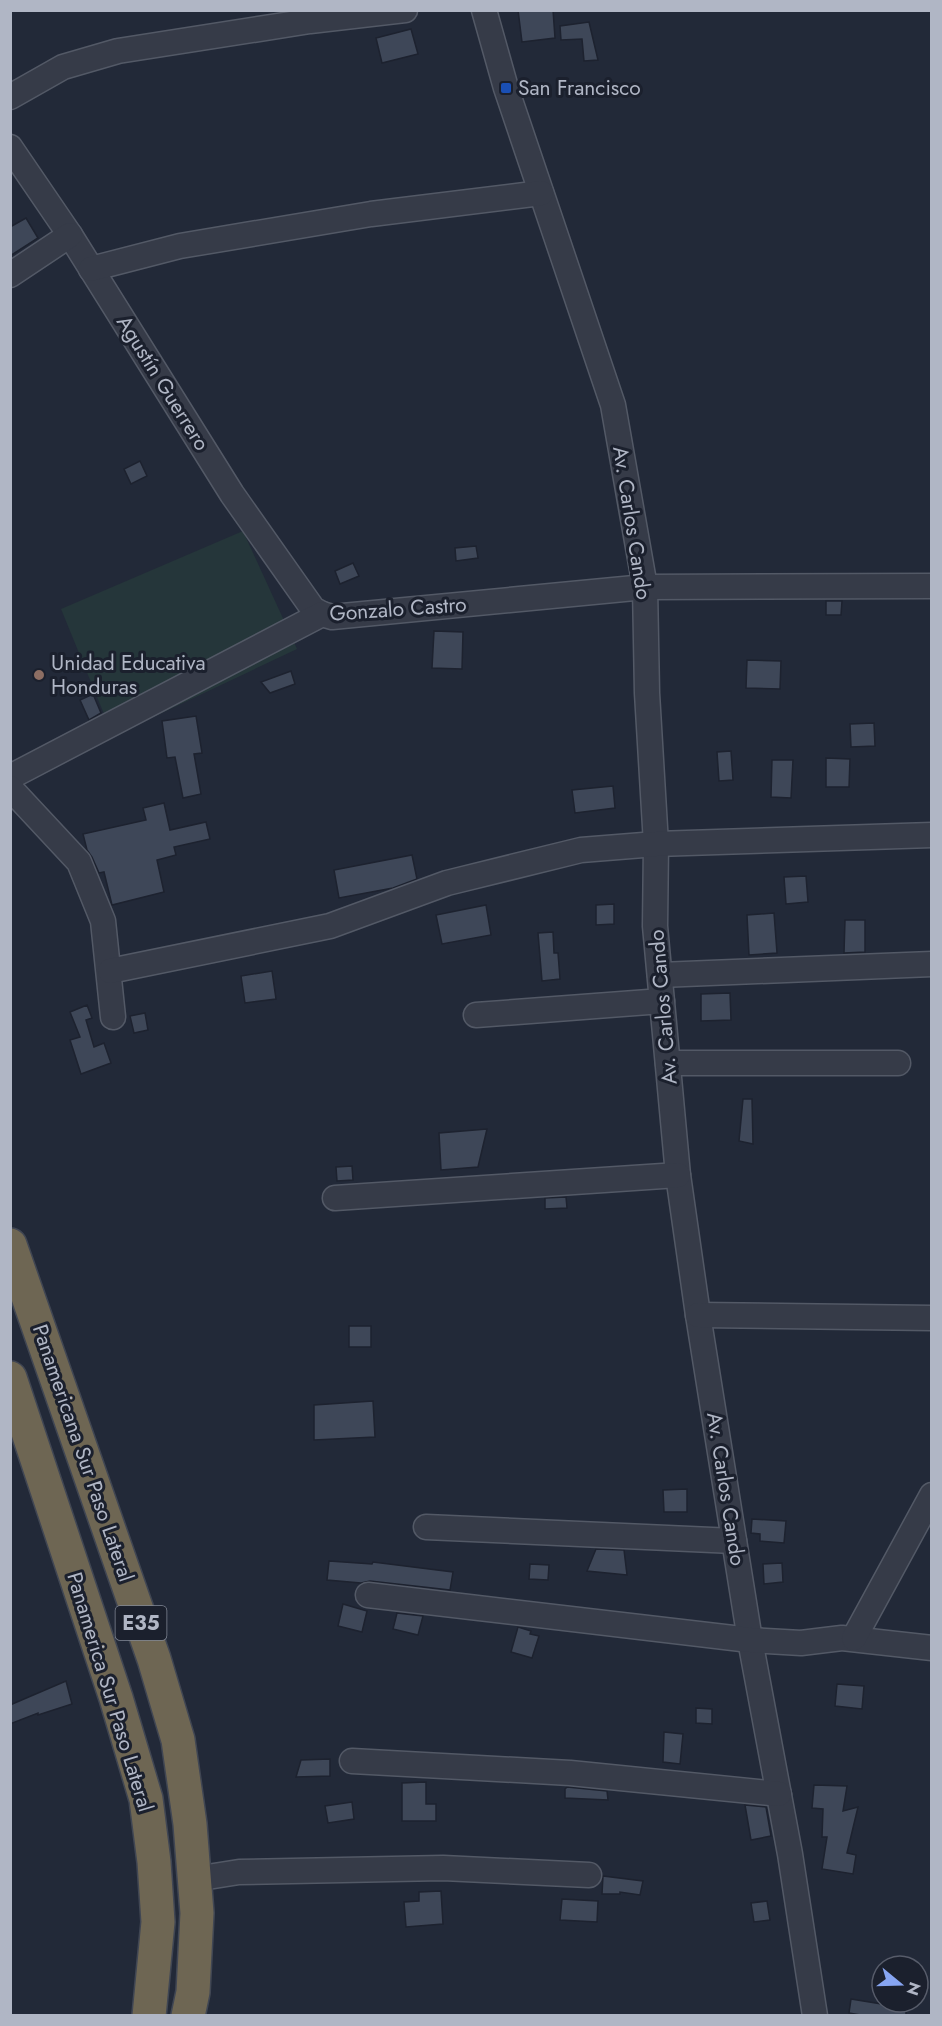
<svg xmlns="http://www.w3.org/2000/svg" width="942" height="2026" font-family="Jost,sans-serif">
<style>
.green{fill:#25363a}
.building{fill:#3e4758;stroke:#1d222f;stroke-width:1.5}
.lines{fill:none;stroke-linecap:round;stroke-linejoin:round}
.minor-casing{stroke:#535966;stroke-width:27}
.highway-casing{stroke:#404653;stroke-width:36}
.minor{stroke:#363b48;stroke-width:24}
.highway{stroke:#6e6653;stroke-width:33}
.transit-dot{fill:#1a4fb4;stroke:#1b202d;stroke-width:2}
.education-dot{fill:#8d6e63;stroke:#1b202d;stroke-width:2}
.labels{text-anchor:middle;stroke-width:6;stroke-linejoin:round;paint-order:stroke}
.shield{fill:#1b202d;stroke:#838997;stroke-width:1.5}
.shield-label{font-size:20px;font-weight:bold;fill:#b0b6c5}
.poi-label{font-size:21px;fill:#b0b6c5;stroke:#1b202d;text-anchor:start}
.street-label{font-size:21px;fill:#b0b6c5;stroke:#1b202d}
</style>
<rect width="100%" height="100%" fill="#222938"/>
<path class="green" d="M243,531L297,649L113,736L61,609Z"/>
<g class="building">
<path d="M518,10H553L555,38L522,42Z"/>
<path d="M589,22L598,60L584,61L582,39L561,40L560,26Z"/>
<path d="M411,29L418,54L382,63L376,38Z"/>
<path d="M26,218L38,238L10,256V227Z"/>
<path d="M140,461L147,476L131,484L124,469Z"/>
<path d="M476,546L478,558L456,561L455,548Z"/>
<path d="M353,563L359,576L340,584L335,571Z"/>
<path d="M826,601H842L841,615H826Z"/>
<path d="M434,631L463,632L462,669L432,668Z"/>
<path d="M747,660L781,661L780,689L746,688Z"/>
<path d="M291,671L295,684L270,693L261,682Z"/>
<path d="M93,694L101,713L89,720L80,700Z"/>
<path d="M196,716L202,753L194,754L201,794L183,798L175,757L167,758L162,721Z"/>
<path d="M874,723L875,746L851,747L850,724Z"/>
<path d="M731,751L733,780L719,781L717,752Z"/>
<path d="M826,758L850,759L849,787H826Z"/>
<path d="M772,760H793L791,798L771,797Z"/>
<path d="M613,786L615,808L575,813L572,790Z"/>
<path d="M164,803L170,830L206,822L210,839L174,847L176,855L157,860L164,892L112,905L104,872L99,873L92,857L87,850L83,834L146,820L143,808Z"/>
<path d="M412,855L417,879L393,888L339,898L334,870Z"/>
<path d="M806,876L808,902L786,904L784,877Z"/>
<path d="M614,904V924L596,925V905Z"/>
<path d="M486,905L491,935L442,944L436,915Z"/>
<path d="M774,913L777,953L749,955L747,915Z"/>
<path d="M845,920H865V952L844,953Z"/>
<path d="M553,932L554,953H558L560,979L542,981L538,933Z"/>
<path d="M272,971L276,999L245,1003L241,976Z"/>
<path d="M730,993L731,1020L701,1021V994Z"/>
<path d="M87,1005L92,1018L86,1020L94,1047L104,1043L111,1063L81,1074L70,1040L80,1037L70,1012Z"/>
<path d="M145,1013L148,1030L134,1033L130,1016Z"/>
<path d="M743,1099H752L753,1144L739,1141Z"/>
<path d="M487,1129L478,1167L441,1170L439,1133Z"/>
<path d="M352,1166L353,1180L337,1181L336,1167Z"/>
<path d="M566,1197L567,1208L545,1209V1198Z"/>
<rect x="349" y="1326" width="22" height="21"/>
<path d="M373,1401L375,1437L314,1440V1405Z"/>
<path d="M687,1489V1512H664L663,1490Z"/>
<path d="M752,1519L786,1521L784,1543L760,1541V1534L751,1533Z"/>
<path d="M596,1549L624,1550L627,1575L587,1571Z"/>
<path d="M329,1561L372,1564L373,1562L453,1572L450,1590L370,1581L361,1583L327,1580Z"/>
<path d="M782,1563L783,1582L764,1584L763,1564Z"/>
<path d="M530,1564L549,1565L548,1580L529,1579Z"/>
<path d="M343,1604L367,1611L362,1632L338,1626Z"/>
<path d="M397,1613L423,1616L418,1635L393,1629Z"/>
<path d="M518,1627L531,1631L530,1634L539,1636L532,1658L511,1652Z"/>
<path d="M66,1681L72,1704L38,1715V1713L10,1724V1705Z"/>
<path d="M837,1684L864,1686L862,1709L835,1706Z"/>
<path d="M696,1708L712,1709V1724L696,1723Z"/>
<path d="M664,1732L683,1734L680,1764L663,1762Z"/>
<path d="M330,1759V1776L296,1777L301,1760Z"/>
<path d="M426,1782V1804H436V1821H402V1783Z"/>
<path d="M814,1785L847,1786L843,1811L858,1807L847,1853L856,1855L853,1874L822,1869L827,1837H822L823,1809L812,1808Z"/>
<path d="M567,1787L607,1791L608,1800L565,1798V1789Z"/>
<path d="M352,1802L354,1819L328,1823L325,1806Z"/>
<path d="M745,1805L766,1807L771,1836L751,1840Z"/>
<path d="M603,1876L643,1881L640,1895L620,1892V1894H602Z"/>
<path d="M441,1891L443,1924L406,1927L404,1902L419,1901V1892Z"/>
<path d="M562,1899L598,1901L597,1922L560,1920Z"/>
<path d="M767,1901L770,1920L754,1922L751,1903Z"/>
<path d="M851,1999L906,2008V2016H866L849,2013Z"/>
</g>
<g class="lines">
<g class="minor-casing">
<g id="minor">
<path d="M484,10L506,88L613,405L645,587L647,693L656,844L655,926L678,1175L698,1315L750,1640L790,1854L815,2016"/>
<path d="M10,97L63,67L118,51L310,21L405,10"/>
<path d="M10,147L70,235L232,494L313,609L322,614"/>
<path d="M91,269L180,246L371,214L541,193"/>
<path d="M10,275L70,235"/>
<path d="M10,777L322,614L332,617L645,587L932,586"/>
<path d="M10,788L79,862L103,921L113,1017"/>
<path d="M110,971L330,926L447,883L581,850L656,844L932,835"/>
<path d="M660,975L932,964"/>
<path d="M476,1015L662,1001"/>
<path d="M668,1063H898"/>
<path d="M335,1198L678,1175"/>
<path d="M698,1315L932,1318"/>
<path d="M426,1527L734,1541"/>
<path d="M368,1595L750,1640L801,1643L842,1638L932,1648"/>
<path d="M854,1638L932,1495"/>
<path d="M352,1761L570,1773L779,1794"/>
<path d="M195,1879L239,1872L443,1868L589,1875"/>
</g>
</g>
<g class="highway-casing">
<g id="highway">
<path d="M10,1245L154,1659L178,1740L190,1824L197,1913L193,1992L188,2016"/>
<path d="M10,1378L116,1698L146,1799L154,1862L158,1922L149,2016"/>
</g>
</g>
<use href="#minor" class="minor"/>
<use href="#highway" class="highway"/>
</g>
<rect class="transit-dot" x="500" y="82" width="12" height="12" rx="3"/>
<circle class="education-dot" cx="39" cy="675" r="6"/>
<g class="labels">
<rect class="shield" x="115.5" y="1606" width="51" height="34" rx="4.5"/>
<g class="shield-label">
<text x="141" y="1630">E35</text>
</g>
<g class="poi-label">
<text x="518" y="95">San Francisco</text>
<text x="51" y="670">Unidad Educativa<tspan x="51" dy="24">Honduras</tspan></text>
</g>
<g class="street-label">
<text transform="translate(163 383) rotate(58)" y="7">Agustín Guerrero</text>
<text transform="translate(632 523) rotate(81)" y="7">Av. Carlos Cando</text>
<text transform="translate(398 609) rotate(-4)" y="7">Gonzalo Castro</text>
<text transform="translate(663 1007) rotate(-95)" y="7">Av. Carlos Cando</text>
<text transform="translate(83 1453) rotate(71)" y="7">Panamericana Sur Paso Lateral</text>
<text transform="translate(726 1489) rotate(81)" y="7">Av. Carlos Cando</text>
<text transform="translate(110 1692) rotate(73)" y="7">Panamerica Sur Paso Lateral</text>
</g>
</g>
<rect width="942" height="2026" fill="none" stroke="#b0b6c5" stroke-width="24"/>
<g transform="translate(900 1984) rotate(109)"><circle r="28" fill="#1b202d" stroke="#575c6a" stroke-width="1.5"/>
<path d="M0-4.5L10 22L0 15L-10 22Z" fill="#87a5f2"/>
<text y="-9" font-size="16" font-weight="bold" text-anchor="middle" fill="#b0b6c5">N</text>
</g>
</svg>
